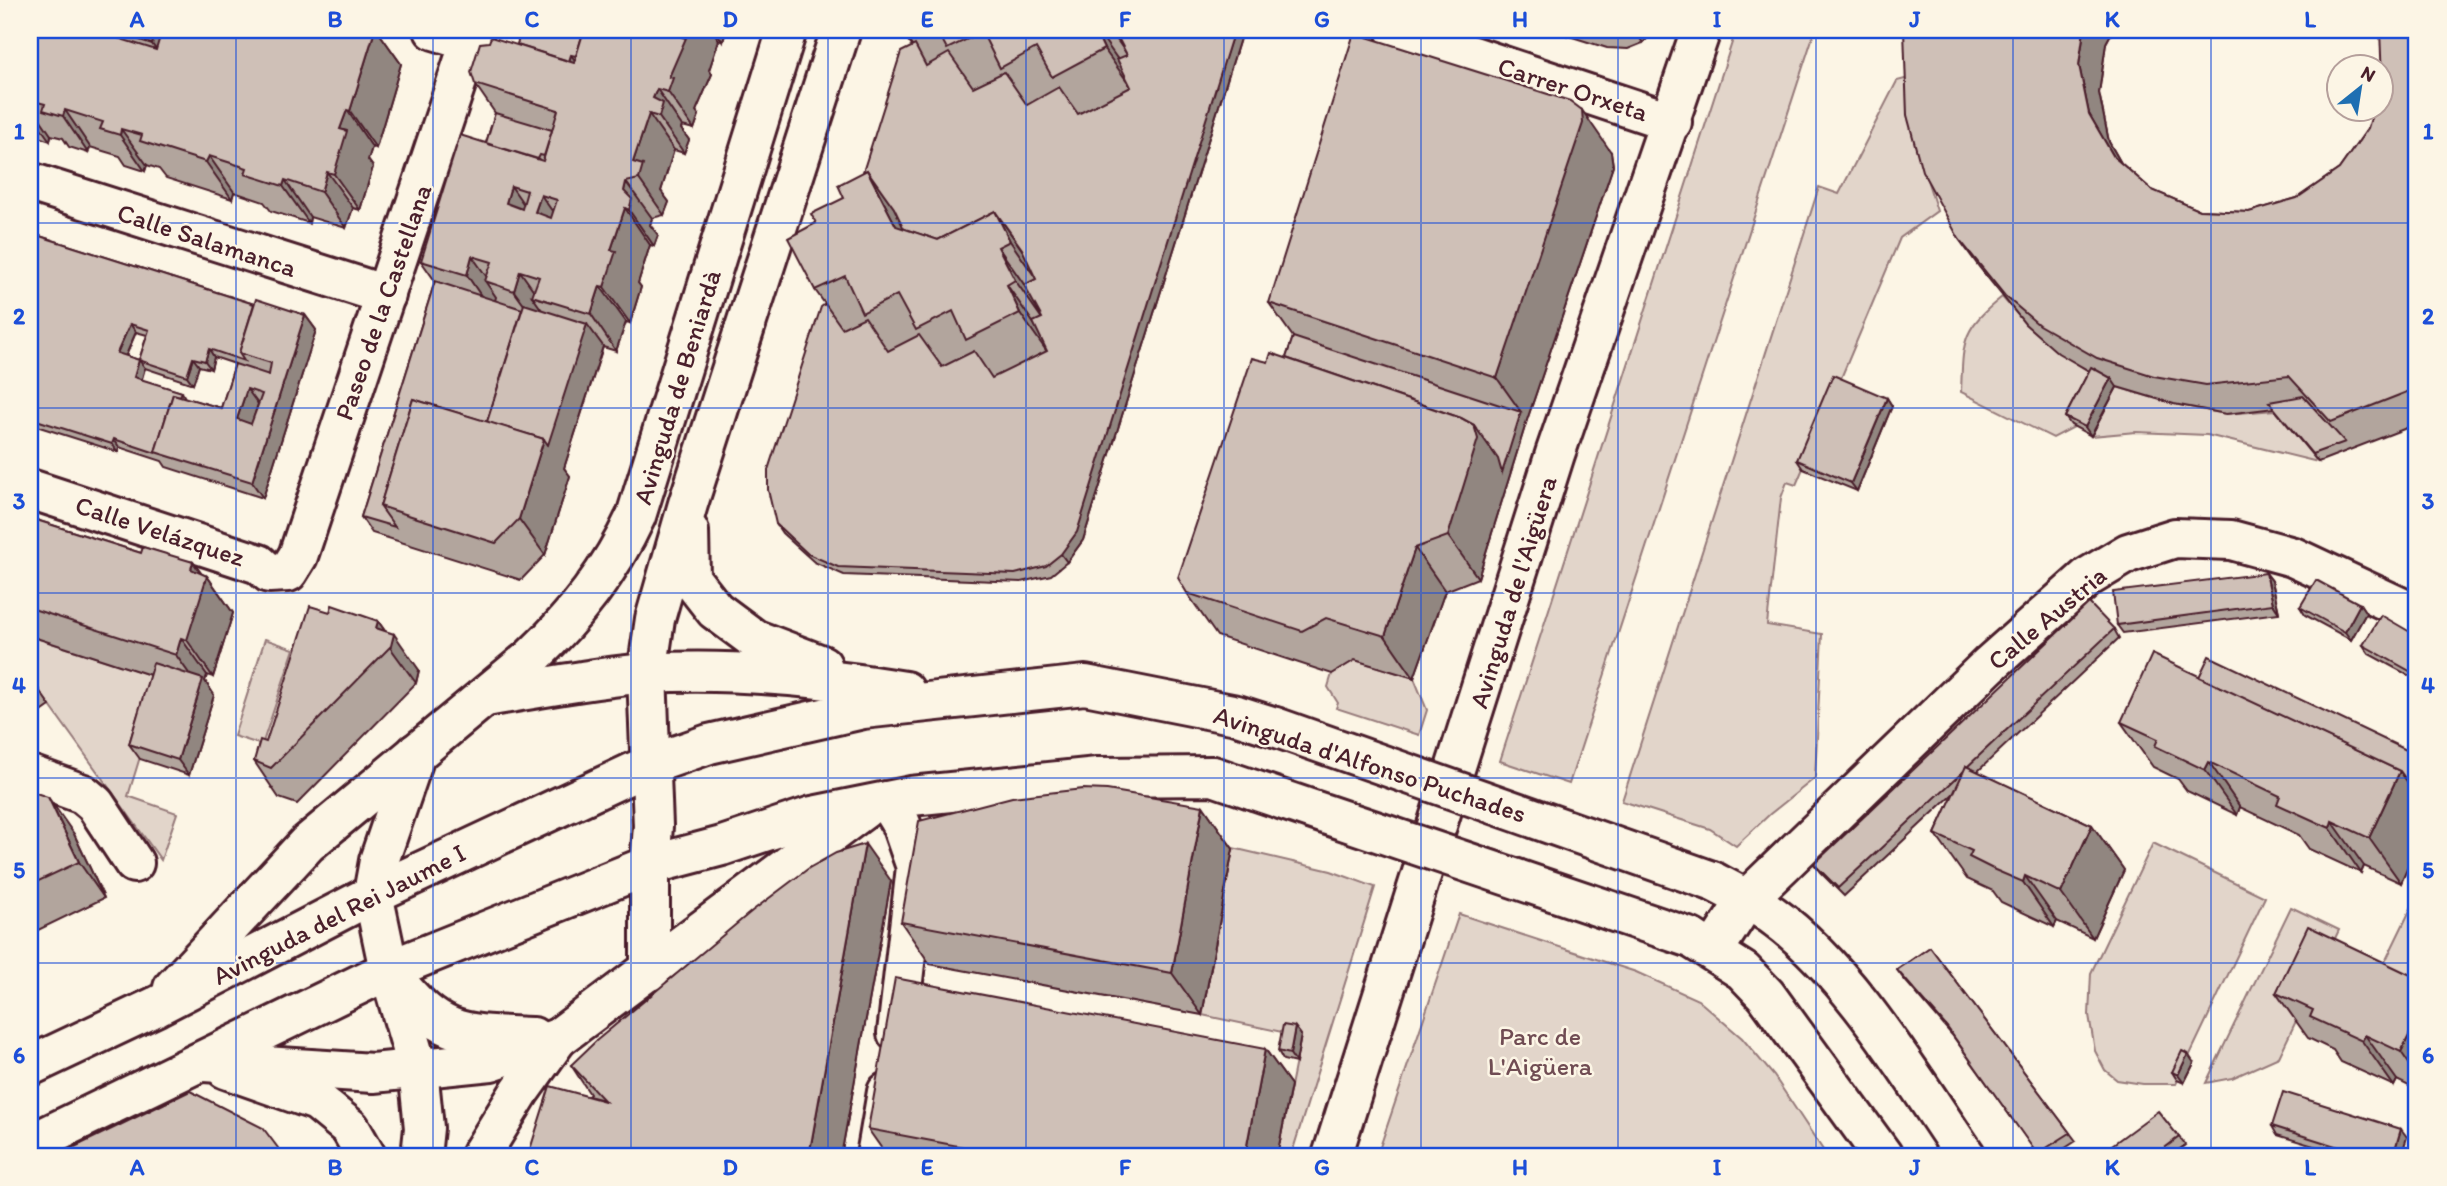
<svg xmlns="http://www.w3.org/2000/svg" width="2447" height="1186" font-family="Itim,sans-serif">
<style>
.green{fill:#e2d5ca;stroke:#967a7a;stroke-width:2}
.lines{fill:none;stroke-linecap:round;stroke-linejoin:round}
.street-casing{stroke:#4a1f2b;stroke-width:44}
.secondary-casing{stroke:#4a1f2b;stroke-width:44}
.street{stroke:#fcf5e5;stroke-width:38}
.secondary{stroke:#fcf5e5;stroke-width:38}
.secondary-bridge-casing{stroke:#4a1f2b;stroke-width:44;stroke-linecap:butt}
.secondary-bridge{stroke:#fcf5e5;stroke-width:38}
.wall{fill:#b2a59d;stroke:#4a1f2b;stroke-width:2;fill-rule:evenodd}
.shaded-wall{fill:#918680;stroke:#4a1f2b;stroke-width:2}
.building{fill:#cfc0b7;stroke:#4a1f2b;stroke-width:2;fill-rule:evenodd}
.grid{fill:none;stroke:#1d4ed8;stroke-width:2;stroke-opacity:0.55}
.labels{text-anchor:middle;stroke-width:5;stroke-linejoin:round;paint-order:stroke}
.street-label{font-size:26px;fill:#4a1f2b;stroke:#fcf5e5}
.park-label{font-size:26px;fill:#704c53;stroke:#fcf5e5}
.neatline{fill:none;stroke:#1d4ed8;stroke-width:2.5}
.grid-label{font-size:23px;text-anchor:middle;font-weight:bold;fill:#1d4ed8}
</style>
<rect width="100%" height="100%" fill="#fcf5e5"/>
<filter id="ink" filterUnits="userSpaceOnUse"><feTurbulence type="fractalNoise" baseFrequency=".0143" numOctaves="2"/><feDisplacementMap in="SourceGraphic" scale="14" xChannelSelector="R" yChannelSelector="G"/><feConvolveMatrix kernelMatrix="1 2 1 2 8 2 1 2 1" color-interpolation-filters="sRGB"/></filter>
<g filter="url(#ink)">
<g class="green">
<path d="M1736,30H1815L1569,784L1500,761Z"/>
<path d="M1916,76V145L1937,211L1900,238L1796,485L1787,482L1781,498L1767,625L1822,634L1815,778L1770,814L1736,846L1710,829L1622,801L1819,187L1839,194L1897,81Z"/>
<path d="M2002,297C2030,330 2059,354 2096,376L2071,424L2074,427L2053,438L1961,392C1963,341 1961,330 2002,297Z"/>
<path d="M2117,387L2174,404L2226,414L2275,410L2318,462L2207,435L2136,432L2091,436Z"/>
<path d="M30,636L164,679L128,796L177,813L161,860L30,678Z"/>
<path d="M265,639L294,649L262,745L234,736Z"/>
<path d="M1355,660L1414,678L1427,710L1419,735L1336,708L1338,703L1328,687L1332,674Z"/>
<path d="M2153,843L2265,897L2176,1084H2143L2117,1080L2105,1070L2095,1051L2089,1015L2091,973Z"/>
<path d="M1233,848L1331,871L1375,887L1291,1156H1277L1301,1036L1202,1015Z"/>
<path d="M2417,896V983L2383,966Z"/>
<path d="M2291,907L2339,930L2279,1057L2232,1078L2206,1083Z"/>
<path d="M1459,914L1636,972L1698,1000L1742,1038L1774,1076L1827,1156H1377Z"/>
</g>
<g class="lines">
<g class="street-casing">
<g id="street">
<path d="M434,30L471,41"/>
<path d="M1395,30L1672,122"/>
<path d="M30,182L386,295"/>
<path d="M30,489L259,564L269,573L288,572L298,556L474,30"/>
<path d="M30,775L83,794L95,804L134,863"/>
<path d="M887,801L901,824L916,867L897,1033"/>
<path d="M1714,950L1747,899L1989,665L2088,577L2128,553L2175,538L2231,540L2293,557L2417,615"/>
<path d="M226,1069L317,1101L350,1128L366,1156"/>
<path d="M418,1069L424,1128L421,1156"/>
<path d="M480,1156L520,1091L558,1038"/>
<path d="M876,1156L887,1092"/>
<path d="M1332,1156L1555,454L1701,30"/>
</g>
</g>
<g class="secondary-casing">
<g id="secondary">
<path d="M689,531L690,578L715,610L754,639L822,665"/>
<path d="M486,697C540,688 595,677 649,673C735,668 820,677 905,691"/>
<path d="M416,753L379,861L373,894L389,970L418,1069"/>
<path d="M1712,881C1733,892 1753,902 1772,915C1849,970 1913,1079 1966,1156"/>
<path d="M1691,938L1743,971L1766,995L1883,1156"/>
<path d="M650,971V865L653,826L647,673L655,619L688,504L841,30"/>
<path d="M394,978C441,1037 461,1034 533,1037"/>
<path d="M173,988L307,844L531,658C576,615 610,572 636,516L787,30"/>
<path d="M204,1062L373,1073L491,1061L558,1038L864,809"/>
<path d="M30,1066L157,1006L373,894L649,765L709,744L863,709L1085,685L1237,715L1275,727"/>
<path d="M30,1144L389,970L650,865L722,846L812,816L911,796L1098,777L1213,776L1254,790"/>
</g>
</g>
<use href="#street" class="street"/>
<use href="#secondary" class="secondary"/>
<g class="secondary-bridge-casing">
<g id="secondary-bridge">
<path d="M1275,727L1712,881"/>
<path d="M1254,790L1691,938"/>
</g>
</g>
<use href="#secondary-bridge" class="secondary-bridge"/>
</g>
<g class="wall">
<path d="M30,30H377L401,64L376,148L372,147L368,160L373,167L360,210L353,208L346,228L310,217L309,223L271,211L264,202L234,192L232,199L166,178L159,169L147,165L145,171L126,165L120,156L90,147L88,153L69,147L63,138L51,135L50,141L30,134Z"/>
<path d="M521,30H726L723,42L719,40L709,70L712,74L696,111L699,115L694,129L682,126L681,129L689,140L684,153L674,150L661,191L669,202L664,215L652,218L650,225L658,235L654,246L650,245L638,283L641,287L630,323L626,322L616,351L603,347L564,468L570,476L545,555L521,580L372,533L361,517L435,281L421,261L486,143L495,113L475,84L517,45Z"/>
<path d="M900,30H1240L1242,32L1083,540L1067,562L1051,575L1021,582L844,575L814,562L782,533L776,524L825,304L815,290L816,223L844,198L863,172L912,46Z"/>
<path d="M1550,30H1655L1643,43L1628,49L1607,48Z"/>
<path d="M1904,30H2113L2106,43L2099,93L2109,142L2121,163L2152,190L2199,210L2249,212L2297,198L2339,169L2368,128L2417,30V424L2318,462L2274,408L2226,414L2174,404L2117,387L2091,436L2071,425L2065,417L2089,371L2058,353L2025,324L1979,267L1959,239Z"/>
<path d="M1611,152L1613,166L1527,420L1478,578L1445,591L1414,678L1355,660L1332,674L1217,636L1187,593L1268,362L1286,358L1293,337L1269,303Z"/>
<path d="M30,233L254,304L305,315L316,330L263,498L166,467L162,461L119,447L118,452L30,424V358L34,360L35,356L30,354ZM136,332L147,335L139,360L126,356ZM214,357L235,364L221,408L185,398L182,392L141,380L145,368L193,384L199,366L211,369Z"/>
<path d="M1887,398L1892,406L1857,491L1803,469L1797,460Z"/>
<path d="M30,518L141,553L193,562L202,574L207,576L233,613L213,677L207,675L205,681L214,695L189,775L140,759L129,744L150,675L30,636Z"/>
<path d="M2266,573L2272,581L2279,613L2123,633L2117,625Z"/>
<path d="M2360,604L2366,613L2351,640L2305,615L2300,607Z"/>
<path d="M378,621L385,631L419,670L416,683L297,804L279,798L254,761L266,742Z"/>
<path d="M2114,629L2119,638L1977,772L2092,825L2124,870L2093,938L2057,921L2054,927L2001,902L1993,891L1967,879L1935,834L1954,793L1844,896L1820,872L1814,864Z"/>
<path d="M2417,636V680L2369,654L2363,645Z"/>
<path d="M30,677L50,706L30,720Z"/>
<path d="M2199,677L2417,755V846L2401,883L2364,866L2361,873L2309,849L2299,835L2240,807L2237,815L2187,791L2178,779L2153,767L2121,722Z"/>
<path d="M30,791L74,834L104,898L30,934Z"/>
<path d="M1203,806L1233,849L1202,1015L930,964L901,922Z"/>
<path d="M891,881L841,1156L588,1096L590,1094L571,1065Z"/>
<path d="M1930,947L2076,1141L2053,1156H2039L1952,1035L1903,978L1897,970Z"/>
<path d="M2417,978V1090L2397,1080L2394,1086L2341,1062L2333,1050L2308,1038L2276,993Z"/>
<path d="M1295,1027L1301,1035L1296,1063L1283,1060L1278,1051Z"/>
<path d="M1265,1049L1291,1085L1277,1156H887L868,1129Z"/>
<path d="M2194,1063L2184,1083L2177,1080L2172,1072Z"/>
<path d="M2272,1126L2407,1137L2401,1156H2347L2277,1135Z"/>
<path d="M2179,1137L2185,1145L2171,1156H2097Z"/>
</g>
<g class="shaded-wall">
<path d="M156,30H199L182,86L152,44Z"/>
<path d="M375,30H377L401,64L376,148L350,111Z"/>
<path d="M684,30H712L719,40L709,70L712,74L696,111L699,115L694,129L668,92L669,77Z"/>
<path d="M715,30H726L723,42Z"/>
<path d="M1095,30H1097L1123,67L1137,95L1104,49Z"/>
<path d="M1110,30H1116L1133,63Z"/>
<path d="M1234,30H1240L1242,32L1083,540L1067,562L1061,554Z"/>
<path d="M1634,30H1655L1643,43Z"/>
<path d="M2084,30H2113L2106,43L2099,93L2109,142L2134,186L2114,157L2089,114L2079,65Z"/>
<path d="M571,55L577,63L567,69Z"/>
<path d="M657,89L682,126L681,129L689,140L684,153L659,117L653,98Z"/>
<path d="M30,104L51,135L50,141L30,112Z"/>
<path d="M65,110L90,147L88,153L63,116Z"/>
<path d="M347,110L372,147L368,160L373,167L360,210L334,174L340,129Z"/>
<path d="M1582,110L1611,152L1613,166L1527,420L1478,578L1448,536L1474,425L1521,412L1497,378Z"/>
<path d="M649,114L674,150L661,191L669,202L664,215L639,179L633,162Z"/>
<path d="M121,129L147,165L145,171L120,135Z"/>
<path d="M209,156L234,192L232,199L206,162Z"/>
<path d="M867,170L900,216L924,264L896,226Z"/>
<path d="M327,172L353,208L346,228L321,192Z"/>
<path d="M285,180L310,217L309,223L283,186Z"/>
<path d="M626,182L652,218L650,225L658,235L654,246L629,210L624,191Z"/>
<path d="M511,186L536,222L506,203Z"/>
<path d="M541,195L566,231L535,212Z"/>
<path d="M625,208L650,245L638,283L641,287L630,323L604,287L611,250Z"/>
<path d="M995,211L1027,257L1042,287L1010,241Z"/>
<path d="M998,247L1030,293L1047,326L1015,280Z"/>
<path d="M472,256L491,283L485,281L496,297L492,312L467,275Z"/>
<path d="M520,271L539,298L532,296L544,313L540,327L514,291Z"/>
<path d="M1007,285L1039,331L1052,359L1020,313Z"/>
<path d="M600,286L626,322L616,351L591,314Z"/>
<path d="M305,315L316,330L263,498L252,482Z"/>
<path d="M130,324L136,332L123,362L117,353Z"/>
<path d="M587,324L603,346L564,468L570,476L545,555L519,519L544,439Z"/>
<path d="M209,349L214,357L211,369L205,361Z"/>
<path d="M193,358L199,366L193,384L187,376Z"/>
<path d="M139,360L145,368L140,386L134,377Z"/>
<path d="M2111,378L2117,387L2091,436L2085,427Z"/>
<path d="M247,389L258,404L248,435L237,419Z"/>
<path d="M1887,398L1892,406L1857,491L1851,483Z"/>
<path d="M114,439L119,447L118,452L112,444Z"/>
<path d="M1415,548L1445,591L1414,678L1385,636Z"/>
<path d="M193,562L206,581L207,576L233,613L213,677L187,640L191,569Z"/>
<path d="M2266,573L2272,581L2279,613L2273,604Z"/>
<path d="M2360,604L2366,613L2351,640L2345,632Z"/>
<path d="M378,621L392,641L394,634L419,670L416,683L376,628Z"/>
<path d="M181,638L207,675L205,681L214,695L189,775L178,760L200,689L176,655Z"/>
<path d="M2209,762L2240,807L2237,815L2205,770Z"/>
<path d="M2400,771L2417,796V846L2401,883L2369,838Z"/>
<path d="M48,797L74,834L104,898L79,862Z"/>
<path d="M1203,806L1233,849L1202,1015L1172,973Z"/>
<path d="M2332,821L2364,866L2361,873L2330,828Z"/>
<path d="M2092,825L2124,870L2093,938L2061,893Z"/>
<path d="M865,844L891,881L841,1156H809Z"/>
<path d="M2025,876L2057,921L2054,927L2023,882Z"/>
<path d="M2417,1019V1075L2401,1052Z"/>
<path d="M1295,1027L1301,1035L1296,1063L1290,1054Z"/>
<path d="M2365,1035L2397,1080L2394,1086L2362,1041Z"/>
<path d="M1265,1049L1291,1085L1277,1156H1245Z"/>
<path d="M2188,1054L2194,1063L2184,1083L2178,1075Z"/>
<path d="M2401,1129L2407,1137L2401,1156H2393Z"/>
</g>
<g class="building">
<path d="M30,30H92L156,50L162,30H375L350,111L347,110L340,129L347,131L334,174L327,172L321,192L285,180L283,186L245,174L247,168L209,156L206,162L190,157L140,141L142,135L121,129L120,135L100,129L103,122L65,110L63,116L43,110L45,104L30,100Z"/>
<path d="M108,30H156L152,44Z"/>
<path d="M521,30H561L582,36L576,56L571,55L569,61L517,45Z"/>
<path d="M584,30H684L682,37L686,38L669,77L673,78L668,92L657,89L653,98L663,103L659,117L649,114L633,162L643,165L639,179L626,182L624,191L632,199L629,210L625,208L611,250L616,251L604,287L600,286L591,314L532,296L539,277L520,271L514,291L485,281L492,262L472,256L467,275L421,261L460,135L543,161L558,110L475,84L471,72L480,43L489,42L491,37L574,63ZM511,186L527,191L522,209L506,203ZM541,195L557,200L551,218L535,212Z"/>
<path d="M937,30H1095L1104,49L1052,77L1036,48L1000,68L982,32L947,49Z"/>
<path d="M1114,30H1234L1077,532L1061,554L1046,566L1015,574L838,567L808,554L776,524L768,490V470L821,307L825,304L842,328L865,317L888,351L919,335L942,367L974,351L992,378L1047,351L1033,322L1042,318L1024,285L1036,279L1022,249L995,211L938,240L904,229L894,208L867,170L863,172L901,52L915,45L926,66L949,53L973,87L1004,72L1027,105L1059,87L1078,114L1131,87L1117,59L1127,55Z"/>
<path d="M1904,30H2084L2079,65L2089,114L2114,157L2152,190L2199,210L2249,212L2297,198L2339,169L2368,128L2374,108H2381V86L2382,80L2380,30H2417V388L2331,422L2289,376L2206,385L2154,376L2097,358L2039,325L2005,296L1959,239L1922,171L1907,115Z"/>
<path d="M1354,33L1570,101L1582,110L1583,123L1497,378L1269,303Z"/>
<path d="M495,113L552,130L544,156L540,155L538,159L486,143Z"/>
<path d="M867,170L896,226L938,240L995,211L1010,241L998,247L1015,280L1007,285L1020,313L966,340L953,311L916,330L897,295L862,313L845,276L815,290L788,238L816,223L811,214L844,198L838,185Z"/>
<path d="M30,233L254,304L239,353L244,361L209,349L205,361L193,358L187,376L139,360L134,377L182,392L180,396L173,394L155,452L156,453L114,439L112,444L30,418V358L34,360L37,351L30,348ZM130,324L149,330L139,360L117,353Z"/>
<path d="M435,281L522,309L487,422L413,399L380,506L395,527L361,517Z"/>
<path d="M256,299L305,315L252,482L155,452L173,394L221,408L235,364L269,375L271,363L239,353ZM247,389L262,394L251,424L237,419Z"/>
<path d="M524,304L587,324L548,445L544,439L487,422Z"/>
<path d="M1293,337L1521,412L1502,473L1498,459L1474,425L1461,418L1286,358Z"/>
<path d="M1271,353L1461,418L1474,425L1478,439L1448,536L1415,548L1385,636L1326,618L1302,631L1187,593L1178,578L1252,358L1268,362Z"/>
<path d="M2091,367L2111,378L2085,427L2065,417Z"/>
<path d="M1833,375L1887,398L1851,483L1797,460Z"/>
<path d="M2303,396L2345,442L2312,454L2269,402Z"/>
<path d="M413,399L544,439L519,519L496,543L380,506Z"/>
<path d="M30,518L141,553L143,547L193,562L191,569L207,576L187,640L181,638L176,655L30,608Z"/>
<path d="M2266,573L2273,604L2117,625L2113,592Z"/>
<path d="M2316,580L2360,604L2345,632L2300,607Z"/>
<path d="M2089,603L2114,629L1967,767L1966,766L1965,770L1838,888L1814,864Z"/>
<path d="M332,605L378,621L376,628L394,634L391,646L271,768L254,761L260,740L266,742L310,606L330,612Z"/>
<path d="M2381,615L2417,636V675L2363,645Z"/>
<path d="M2152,654L2400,771L2369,838L2332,821L2330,828L2277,804L2280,796L2209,762L2205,770L2155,746L2158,739L2121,722Z"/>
<path d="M2209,656L2417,755V791L2412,788L2400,771L2199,677Z"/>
<path d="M153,663L203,679L178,760L129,744Z"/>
<path d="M1966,766L2092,825L2061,893L2025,876L2023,882L1995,870L1969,857L1972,851L1935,834Z"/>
<path d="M1083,789L1107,790L1203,806L1172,973L901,922L919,821L1012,797Z"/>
<path d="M30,791L48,797L79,862L30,885Z"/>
<path d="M865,844L809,1156H528L550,1086L605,1101L571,1065L596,1041L752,911L809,868L836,853Z"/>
<path d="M2308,926L2417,978V1019L2401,1052L2365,1035L2362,1041L2310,1017L2313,1010L2276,993Z"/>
<path d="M1930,947L2070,1133L2037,1154L1947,1027L1897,970Z"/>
<path d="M895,978L1265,1049L1245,1156H1011L868,1129Z"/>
<path d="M1283,1025L1295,1027L1290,1054L1278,1051Z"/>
<path d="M2182,1051L2188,1054L2178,1075L2172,1072Z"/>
<path d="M190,1091L263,1128L284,1156H56Z"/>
<path d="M2283,1092L2401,1129L2393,1156H2367L2272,1126Z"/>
<path d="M2158,1111L2179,1137L2154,1156H2097Z"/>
<path d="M2221,1154L2229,1156H2217Z"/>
</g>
</g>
<path class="grid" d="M236,30V1156M433,30V1156M631,30V1156M828,30V1156M1026,30V1156M1224,30V1156M1421,30V1156M1618,30V1156M1816,30V1156M2013,30V1156M2211,30V1156M30,223H2417M30,408H2417M30,593H2417M30,778H2417M30,963H2417"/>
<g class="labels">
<g class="street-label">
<text transform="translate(1573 89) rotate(18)" y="9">Carrer Orxeta</text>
<text transform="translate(207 240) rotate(18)" y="9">Calle Salamanca</text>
<text transform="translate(383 302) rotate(-71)" y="9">Paseo de la Castellana</text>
<text transform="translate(677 387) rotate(-73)" y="9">Avinguda de Beniardà</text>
<text transform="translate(160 531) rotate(18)" y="9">Calle Velázquez</text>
<text transform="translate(1513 592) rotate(-73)" y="9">Avinguda de l'Aigüera</text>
<text transform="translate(2047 618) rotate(-40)" y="9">Calle Austria</text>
<text transform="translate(1370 764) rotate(18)" y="9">Avinguda d'Alfonso Puchades</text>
<text transform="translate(339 914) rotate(-27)" y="9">Avinguda del Rei Jaume I</text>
</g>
<g class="park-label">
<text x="1540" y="1045">Parc de<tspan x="1540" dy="30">L'Aigüera</tspan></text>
</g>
</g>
<rect width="2447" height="1186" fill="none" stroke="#fcf5e5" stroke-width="77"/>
<g transform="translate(2360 88) rotate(30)"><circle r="33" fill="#fcf5e5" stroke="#b59f9b" stroke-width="2"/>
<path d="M0-5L12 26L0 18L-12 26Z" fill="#1f6fb2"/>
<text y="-10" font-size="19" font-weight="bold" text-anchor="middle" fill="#4a1f2b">N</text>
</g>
<rect x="38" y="38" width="2370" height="1110" class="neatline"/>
<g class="grid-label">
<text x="137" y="27">A</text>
<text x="335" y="27">B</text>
<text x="532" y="27">C</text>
<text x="730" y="27">D</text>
<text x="927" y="27">E</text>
<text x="1125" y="27">F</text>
<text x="1322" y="27">G</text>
<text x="1520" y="27">H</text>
<text x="1717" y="27">I</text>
<text x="1915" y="27">J</text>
<text x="2112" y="27">K</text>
<text x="2310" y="27">L</text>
<text x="19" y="139">1</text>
<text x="2428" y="139">1</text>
<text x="19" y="324">2</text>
<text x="2428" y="324">2</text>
<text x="19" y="509">3</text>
<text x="2428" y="509">3</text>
<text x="19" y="693">4</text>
<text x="2428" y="693">4</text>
<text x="19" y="878">5</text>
<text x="2428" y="878">5</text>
<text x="19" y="1063">6</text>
<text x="2428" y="1063">6</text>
<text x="137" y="1175">A</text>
<text x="335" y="1175">B</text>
<text x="532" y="1175">C</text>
<text x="730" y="1175">D</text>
<text x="927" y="1175">E</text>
<text x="1125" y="1175">F</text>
<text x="1322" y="1175">G</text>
<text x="1520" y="1175">H</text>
<text x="1717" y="1175">I</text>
<text x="1915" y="1175">J</text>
<text x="2112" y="1175">K</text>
<text x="2310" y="1175">L</text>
</g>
</svg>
